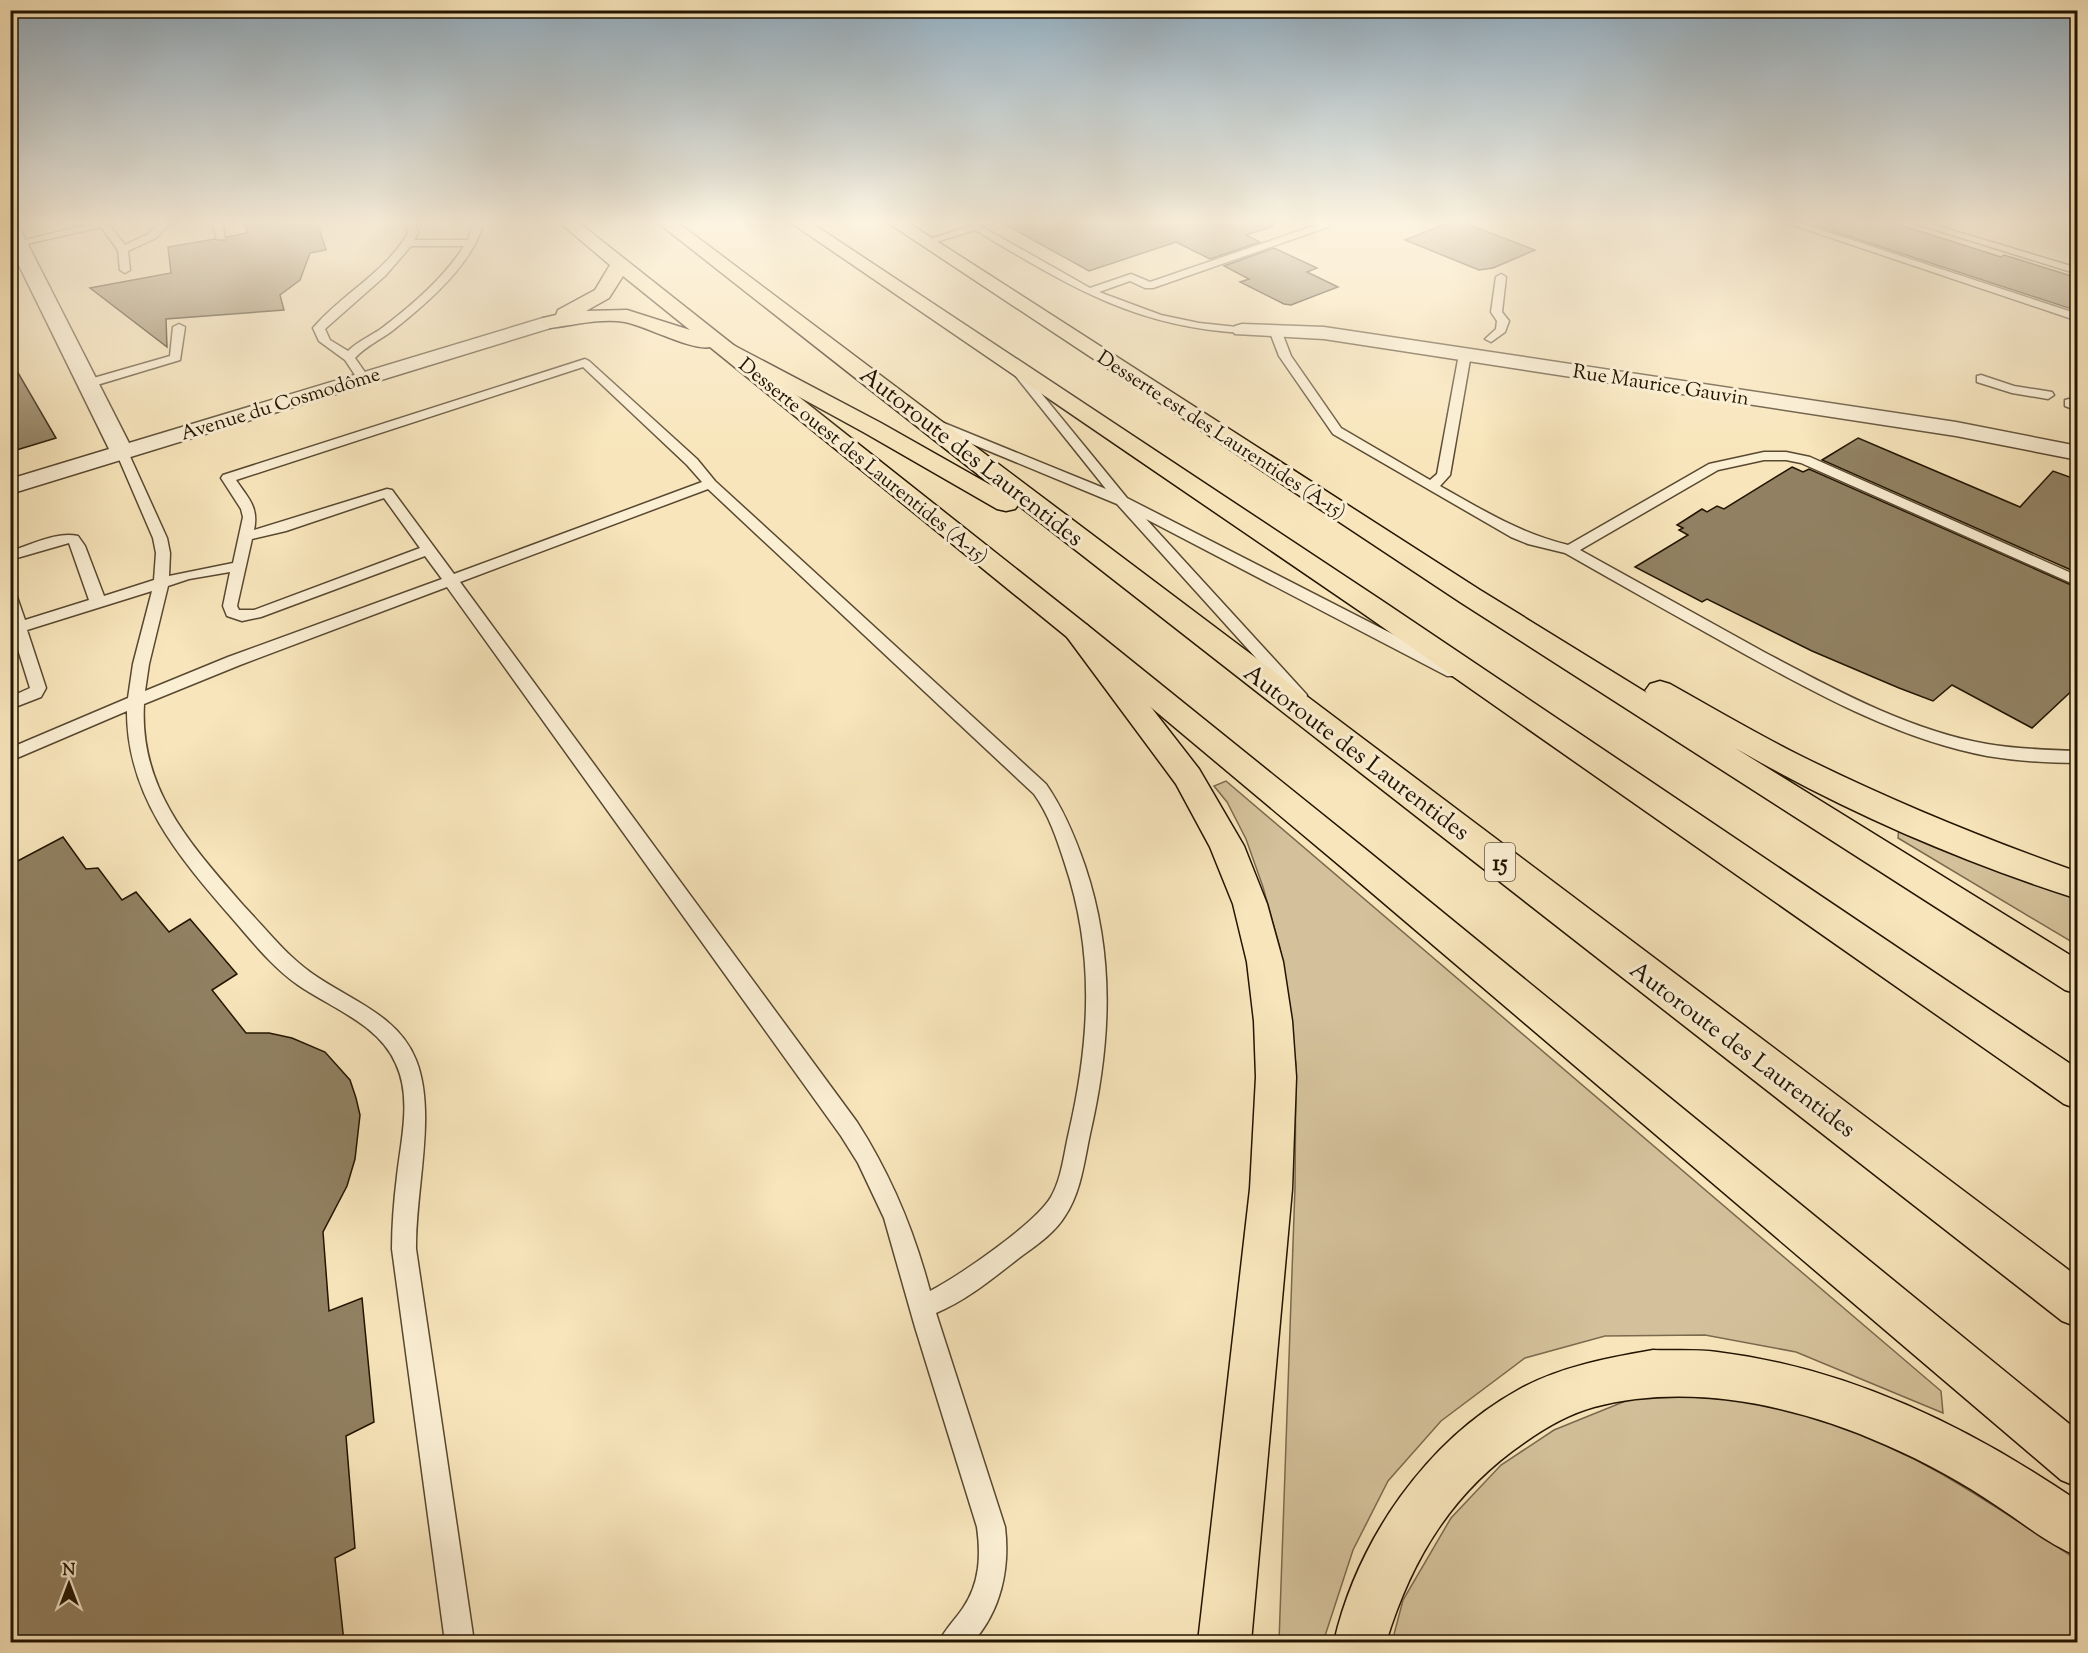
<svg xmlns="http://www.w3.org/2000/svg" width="2088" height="1653" font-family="'Sorts Mill Goudy',serif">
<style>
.green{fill:#d4c19b;stroke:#7b6a4e;stroke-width:1.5}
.building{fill:#918162;stroke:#221401;stroke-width:1.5}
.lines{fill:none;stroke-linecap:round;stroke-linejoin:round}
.service-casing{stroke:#584830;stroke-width:3}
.minor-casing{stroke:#584830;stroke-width:3}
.primary-casing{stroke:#221401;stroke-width:3}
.motorway-casing{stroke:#221401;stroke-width:3}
.service{fill:#faeed3;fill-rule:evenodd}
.minor{fill:#faeed3;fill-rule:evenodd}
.primary{fill:#f8e5bb;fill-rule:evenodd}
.motorway{fill:#f8e5bb;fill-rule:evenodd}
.labels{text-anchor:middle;stroke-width:6;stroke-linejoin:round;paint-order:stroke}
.far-street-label{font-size:20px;fill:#221401;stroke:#faeed3}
.shield{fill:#faeed3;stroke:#635540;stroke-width:1.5}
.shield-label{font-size:22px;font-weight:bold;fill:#221401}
.street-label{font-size:24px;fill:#221401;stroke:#faeed3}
</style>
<rect width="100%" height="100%" fill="#f8e5bb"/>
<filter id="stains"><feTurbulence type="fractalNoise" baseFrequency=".00333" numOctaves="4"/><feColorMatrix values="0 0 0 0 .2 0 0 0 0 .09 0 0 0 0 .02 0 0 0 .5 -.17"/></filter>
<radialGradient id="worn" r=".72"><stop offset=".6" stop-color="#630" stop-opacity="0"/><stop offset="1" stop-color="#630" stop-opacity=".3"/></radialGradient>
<g class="green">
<path d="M1226,781L1941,1391L1943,1413L1796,1352L1705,1335L1605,1336L1525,1358L1441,1421L1388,1481L1353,1550L1323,1642H1279L1295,1187L1296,1065L1280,948L1263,887L1246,839L1227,802L1214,786Z"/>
<path d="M1899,826L1969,858L2077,899V945L1898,838Z"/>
<path d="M1683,1392C1722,1397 1762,1401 1800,1412C1899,1439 1992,1504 2077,1560V1642H1392L1403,1600L1451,1518L1501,1465L1554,1430L1628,1400Z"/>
</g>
<g class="building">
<path d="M245,222H317L326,250L310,253L300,280L280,295L284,310L166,319L167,347L90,288L171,273L168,247L215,239L225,241L227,237L247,233Z"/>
<path d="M1001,222H1273L1274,226L1246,235L1260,242L1210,259L1176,242L1089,271Z"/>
<path d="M1450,222H1462L1535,250L1493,268L1479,270L1405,240Z"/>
<path d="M1814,222H1891L2001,257L2004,255L2078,278V311L1814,225Z"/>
<path d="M1274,248L1317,268L1307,272L1338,287L1291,305L1284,304L1240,282L1249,279L1224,266Z"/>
<path d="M10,359L56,438L10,452Z"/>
<path d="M1858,438L2020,507L2053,471L2078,480V573L1822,460Z"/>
<path d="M1792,467L1803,472L1809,469L2078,588V685L2032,728L1952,685L1933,701L1899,688L1812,651L1707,599L1702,602L1635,567L1688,535L1679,530L1683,528L1677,525L1702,509L1707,512L1717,506L1724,509Z"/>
<path d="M63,837L86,869L98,868L122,900L136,892L169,932L190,919L237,974L212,990L246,1033H269L292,1038L325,1052L350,1080L356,1098L360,1115L355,1159L347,1186L323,1232L329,1311L362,1298L374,1422L346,1436L355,1548L335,1558L344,1642H10V865Z"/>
</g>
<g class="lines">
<g class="service-casing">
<g id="service">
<path d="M98,222H114L109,225L125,245L148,234L161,222H171L156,238L128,251L130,270L125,273L120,270L118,250L101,227L18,246L13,243Z"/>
<path d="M212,222H222L225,239H217Z"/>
<path d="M405,222H415L418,233L414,240H468L472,227L469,222H479L482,227C471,266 424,306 392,331C380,340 366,346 355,358L369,378L367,381H359L345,360L319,341L313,328C343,293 385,273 408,233ZM411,246H464C445,277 411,306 382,328C371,336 358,341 348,351L330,340L325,329L385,276Z"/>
<path d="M1325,222L1330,225L1328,227L1153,288H1145L1130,281L1099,292L1161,315L1199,323L1246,328V332L1242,333C1131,326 1068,285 975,230L926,245L921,242L973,225H979L1090,288L1131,274L1150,282Z"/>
<path d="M1784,222H1797L2078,314V321Z"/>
<path d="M1910,222H1924L2078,268V274Z"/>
<path d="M1501,274L1506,277L1502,312L1509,321L1505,332L1491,342L1485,339L1496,329L1497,321L1491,312L1496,277Z"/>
<path d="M179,324L185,327L180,360L87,388L81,384L83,381L170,356L173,327Z"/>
<path d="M1275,327L1281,330L1291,356L1341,428L1430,480L1437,474L1459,354L1465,351L1469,352L1471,354L1450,475L1440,486C1483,510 1519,533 1568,545L1709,464L1764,452H1786L1810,457L2078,576V586L1801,463L1786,460H1764L1718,470L1580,550C1641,584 1703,618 1764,652C1834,689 1908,730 1987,744C2017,749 2047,750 2078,751V763C2047,763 2017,761 1987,756C1902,740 1823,697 1748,656C1687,622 1626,588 1565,553L1528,544L1511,537L1333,434L1279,356L1269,330Z"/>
<path d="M585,359L589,361L697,459L715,481L1046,784C1064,810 1075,837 1085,866C1115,955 1111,1043 1090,1134C1084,1162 1081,1192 1065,1216C1054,1234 1035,1246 1019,1258C992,1279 967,1300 936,1313L1005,1527C1010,1569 1001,1610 973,1642H939C945,1629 955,1620 963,1608C980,1583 981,1555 977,1527L915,1327L884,1218L858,1163L841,1136L447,587L240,665L144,704C139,789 191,845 243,905C265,928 284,953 310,972C347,999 398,1014 416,1060C437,1113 415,1190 416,1249L474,1642H445L392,1249C392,1225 394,1200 397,1176C401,1140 412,1098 396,1064C379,1024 331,1008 298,985C271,966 252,941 231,917C178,856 127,796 127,711L10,761V748L128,698L133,664L152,591L27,630L46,688L41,697L10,709V697L30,688L10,624V592L17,597L25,620L89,600L69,543L10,560V551C31,545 57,531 78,536L85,546L104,596L154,580L156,553L153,538L116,452L117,449H127L128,452L167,538L170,553L169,576L233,563L243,517L241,509L221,478L223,475ZM583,367L687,465L702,482L454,574L392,490L387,489L254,530C259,507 248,498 236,480ZM708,489L1034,794C1049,815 1057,839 1065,864C1095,953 1090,1041 1069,1132C1064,1153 1062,1178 1051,1197C1035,1224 959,1276 930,1291C914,1230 891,1175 857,1122L460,582ZM384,498L420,548L254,610H239L237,606L252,539L286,531ZM425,556L442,579L228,657L145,691L149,664L168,586L189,579L230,572L223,606L227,616L242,621L261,617Z"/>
<path d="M1014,363L1018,365L1127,498L1459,668L1461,672L1459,676H1447L1146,519L1307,695L1305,699H1293L1117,504L931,427L929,424L931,421H939L1106,489L1010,369V365Z"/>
<path d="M1981,375L2014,386L2052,392L2054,395L2048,399L2012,393L1977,382V376Z"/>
<path d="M2069,399L2078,402V411L2065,406V400Z"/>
</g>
</g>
<g class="minor-casing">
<g id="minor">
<path d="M10,222L16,223L19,227L129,443L543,318H557L560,322L557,326L10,494V479L109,449L10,247Z"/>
<path d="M1242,324L1324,327L1956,422L2078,446V460L1956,436L1324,339L1235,334L1232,330L1235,326Z"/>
</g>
</g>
<g class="primary-casing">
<g id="primary">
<path d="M559,222H578L1087,625L1199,769L1244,846L1267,904L1283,962L1292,1021L1296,1077L1292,1189L1251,1642H1198L1250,1189L1256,1077L1254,1021L1247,962L1233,904L1210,847L1176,784L1067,637L710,347C692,351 646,326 625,322C601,318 574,325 550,328L543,326L540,322L543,318L556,315L558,310L595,290L610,265ZM623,276L690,330L627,310L586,311L609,298Z"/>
<path d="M887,222H907L1480,590L1647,693L1645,691L1650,684L1660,681L1670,684C1713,708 1755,733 1799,755C1889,800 1982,838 2078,872V899C1959,861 1842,810 1735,748L2078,960V994L2065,990L1460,602Z"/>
</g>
</g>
<g class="motorway-casing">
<g id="motorway">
<path d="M657,222H677L2078,1277V1327L2062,1321L1018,505L1015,509L1006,511L997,509L865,433L719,353L715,349L719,345L726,343L733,345L881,423L994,487Z"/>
<path d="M790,222H810L1381,600L2078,1069V1109L2064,1104L1361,612Z"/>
<path d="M1077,622L1087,625L1369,852L2078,1431V1487L2061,1480L1345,870L1067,637L1063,631L1067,625Z"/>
<path d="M1653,1350C1674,1351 1696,1349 1717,1352C1849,1368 1969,1427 2078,1501V1556C2048,1544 2023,1523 1997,1506C1962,1482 1925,1462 1886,1445C1796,1405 1690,1382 1594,1407C1569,1414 1546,1427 1525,1442C1452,1492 1412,1558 1386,1642H1334C1357,1541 1426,1441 1518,1390C1559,1367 1607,1358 1653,1350Z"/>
</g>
</g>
<use href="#service" class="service"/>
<use href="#minor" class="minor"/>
<use href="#primary" class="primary"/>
<use href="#motorway" class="motorway"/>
</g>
<linearGradient id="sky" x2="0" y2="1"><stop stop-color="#91abbd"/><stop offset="0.49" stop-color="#fcf3e0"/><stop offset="1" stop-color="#fcf3e0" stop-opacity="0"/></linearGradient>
<rect width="2088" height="453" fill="url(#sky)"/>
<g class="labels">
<g class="far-street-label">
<text transform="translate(1661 384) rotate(9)" y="7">Rue Maurice Gauvin</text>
<text transform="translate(280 403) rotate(-17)" y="7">Avenue du Cosmodôme</text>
<text transform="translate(1222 434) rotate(33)" y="7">Desserte est des Laurentides (A-15)</text>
<text transform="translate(864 460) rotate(39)" y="7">Desserte ouest des Laurentides (A-15)</text>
</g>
<rect class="shield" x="1485" y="843" width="30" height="38" rx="4.5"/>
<g class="shield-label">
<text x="1500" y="870">15</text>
</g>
<g class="street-label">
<text transform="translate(972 456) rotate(38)" y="8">Autoroute des Laurentides</text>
<text transform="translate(1357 752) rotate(37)" y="8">Autoroute des Laurentides</text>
<text transform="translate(1743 1049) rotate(37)" y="8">Autoroute des Laurentides</text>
</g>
</g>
<rect width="2088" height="1653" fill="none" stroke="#f8e5bb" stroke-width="36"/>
<rect x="12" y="12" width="2064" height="1629" fill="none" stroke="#221401" stroke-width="3"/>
<rect x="18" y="18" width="2052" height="1617" fill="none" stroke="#221401" stroke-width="1.5"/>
<g transform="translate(69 1584)" stroke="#faeed3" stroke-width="4.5" paint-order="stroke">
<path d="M0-4.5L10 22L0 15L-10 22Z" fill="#221401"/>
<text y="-9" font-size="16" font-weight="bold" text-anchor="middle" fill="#221401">N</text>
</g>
<rect width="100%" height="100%" filter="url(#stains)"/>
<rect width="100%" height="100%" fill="url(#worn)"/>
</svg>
